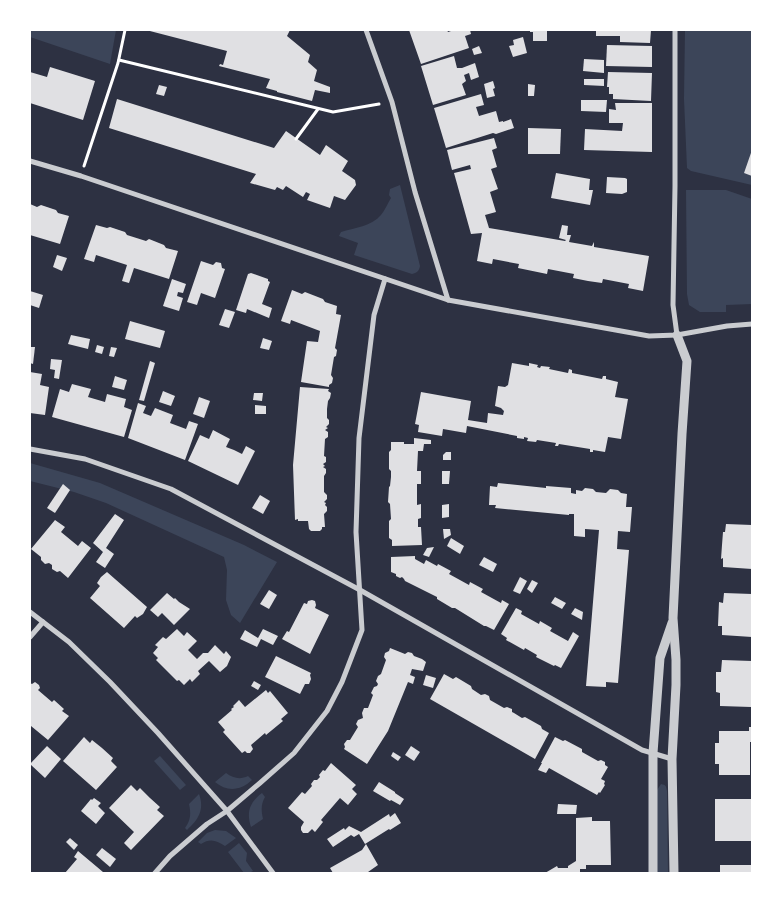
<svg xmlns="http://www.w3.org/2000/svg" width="782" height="903" font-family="Barlow,sans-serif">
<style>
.green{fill:#3c4559}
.building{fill:#e0e0e3}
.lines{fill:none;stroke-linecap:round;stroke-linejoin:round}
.path{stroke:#fff;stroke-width:3}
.minor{stroke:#caccd0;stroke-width:5}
.tertiary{stroke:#caccd0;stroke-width:9}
</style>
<rect width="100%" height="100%" fill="#2d3142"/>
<g class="green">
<path d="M30,30H116L110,64L30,37Z"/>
<path d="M685,30H752V185L691,171L687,168L684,99Z"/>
<path d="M400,185L420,266C419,271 417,273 412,274L354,255L358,243L339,236L341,232C354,228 372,226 381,215C385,210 388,203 391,198L389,195L390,189Z"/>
<path d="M686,190H726L752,199V304L726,305V312H700L689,305L687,294Z"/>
<path d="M30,463L100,483L244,545L277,562L240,623L231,615L226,600L227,570L224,557L106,503L74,492L30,481Z"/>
<path d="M160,756L186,785L180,790L154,761Z"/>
<path d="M226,773C233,778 240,780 248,776L252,780C240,791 227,792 215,782Z"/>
<path d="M661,784C666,785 666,786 667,791L668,873H657V790Z"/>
<path d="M262,793L265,797C261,804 261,810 263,819L251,827C246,812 250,802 262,793Z"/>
<path d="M199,794C205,810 198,820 187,830L185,828C191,820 191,813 189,804Z"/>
<path d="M215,830L226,831L236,838L225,846C216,840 210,838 201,844L198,842L207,833Z"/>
<path d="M239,843L247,853L246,861L253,871L249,873H244L228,852Z"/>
</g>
<g class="building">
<path d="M146,30H290L287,36L310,55L308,62L317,70L314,81L330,87V93L315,90L312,101L277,92V91L266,88L270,79L219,66L220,64L223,65L227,51Z"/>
<path d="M409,30H447L448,32L454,30H470L471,34L465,36L469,48L421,64Z"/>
<path d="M530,30H547V41H533V32H530Z"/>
<path d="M596,30H651L650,43L620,42V36H596Z"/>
<path d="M523,37L527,53L513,57L509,46L514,45L513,40Z"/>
<path d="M607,45L652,46V67L606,66Z"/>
<path d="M479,46L482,53L474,55L472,49Z"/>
<path d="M454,56L457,68H462L475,63L479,77L471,80L469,73L464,75L466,81L462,84L466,95L433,105L421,66Z"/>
<path d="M584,59L604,60V73L583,71Z"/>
<path d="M50,67L95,81L83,120L30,103V72L47,77Z"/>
<path d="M608,72L652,73L651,101L613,99V94H609V87H607Z"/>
<path d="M584,79H604V86L584,85Z"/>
<path d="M493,81L495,88L493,89L495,96L487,98L484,84Z"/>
<path d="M528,84L535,85L534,96H528Z"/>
<path d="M159,85L167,87L164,96L156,94Z"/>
<path d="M481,94L484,105L476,107L479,116L496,111L499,122L503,121V122L511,119L514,128L496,134L493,133L446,148L434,108Z"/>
<path d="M117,99L274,148L286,131L320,155L326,145L348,161L342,171L355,180L356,185L345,200L334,196L330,208L307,200L310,194L306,192L303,197L286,186L283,190L277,187L275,190L250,183L256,174L109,128Z"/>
<path d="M581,100H607L606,112L581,111Z"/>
<path d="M615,103H652V152L584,150L585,129L622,131L623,123H609V109L616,110Z"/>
<path d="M528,128L561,129L560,154H528Z"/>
<path d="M494,138L497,148L492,150L497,167L491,169L498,189L490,192L496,212L485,215L489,228L565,241L566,240L559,238L562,225L568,226L567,235H571L569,242L592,246L594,242V247L649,256L643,291L628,288L629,284L603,279L602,283L588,281L573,278L574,274L548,269L547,274L518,268L519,264L493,259L492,264L477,261L482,233L471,234L454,173L471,169L470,165L452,170L447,150Z"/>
<path d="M752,150V176L744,173Z"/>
<path d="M556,173L590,179L589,190H593L590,205L551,198Z"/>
<path d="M607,177L625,178L627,179V192L622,194L606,193Z"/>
<path d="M30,204L37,207L41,205L56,210L58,213L69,216L60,244L30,235Z"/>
<path d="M96,225L107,228L110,227L125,232L127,235L146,241L149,239L164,245L166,248L178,251L169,279L134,268L129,283L122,281L127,265L96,255L94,262L84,259Z"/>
<path d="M57,255L67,258L62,271L53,267Z"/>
<path d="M201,261L213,265L216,262L221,263L222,268L225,269L215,298L201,293L197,305L187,302Z"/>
<path d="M251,273L268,279V281L270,282L262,304L272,308L269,318L247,309L246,313L236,310L248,274Z"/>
<path d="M172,279L186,284L183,293L178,292L177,296L183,298L179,311L163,306Z"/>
<path d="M292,290L302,294L305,292L323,299L325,302L337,306L336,314L341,315L335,348L337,350L336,356L334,357L331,375L333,378L332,383L329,385V387L301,382L307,341L318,342L320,331L291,320L290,324L281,321Z"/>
<path d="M30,291L43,295L39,308L30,305Z"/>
<path d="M225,309L235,312L229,328L219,325Z"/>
<path d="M130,321L165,331L160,348L125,339Z"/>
<path d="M71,335L90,339L88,349L68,344Z"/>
<path d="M263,338L272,341L269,350L260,348Z"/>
<path d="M97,345L104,347L102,354L95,352Z"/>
<path d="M30,347H35L33,364L30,363Z"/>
<path d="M111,347L117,348L114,357L109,356Z"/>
<path d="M51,359L62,360L59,379L54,378L55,370L50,369Z"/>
<path d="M150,361L155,363L144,401L139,400Z"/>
<path d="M512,363L529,366V363L538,365L537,367L540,368L541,366L550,367L549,369L568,373L569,369L572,370V373L602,379L603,376H606V379L618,382L615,397L628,399L621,439L608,437L605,452L593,450V452H590V449L559,444L558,446H555L556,443L537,440L536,442L527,441L528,438L524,437V439L517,438V436L467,426L466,433L443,429L442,436L418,432L419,425L415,424L421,392L471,401L468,420L487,423L488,413L503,415L504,411L501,408L495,406L498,386L505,387L508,385Z"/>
<path d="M30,372L42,374L40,385L49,387L45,415L30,413Z"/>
<path d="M115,376L127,380L124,390L112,387Z"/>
<path d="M72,384L91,389L88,397L105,402L107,394L126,399L124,407L132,410L124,437L52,417L60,389L69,392Z"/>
<path d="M300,387L329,389L328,391L331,393L330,398L328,401L327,409V418L329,420V424L326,427L328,428L325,430L328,432V437L325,439L324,456L326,457V462L323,464L325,466L323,467L326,469V473L324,476V492L327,495V499L324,502L326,503L325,505L327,507V511L324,514L325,527H322V529L320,531H311L309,529L308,521H298V519L295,520L293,465Z"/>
<path d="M163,391L175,396L171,406L159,402Z"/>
<path d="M254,393H263L262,401L253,400Z"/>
<path d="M199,397L210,401L204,418L193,414Z"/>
<path d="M138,403L146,406L143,413L151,416L155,408L173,415L170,423L186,429L189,421L198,424L185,460L128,438Z"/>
<path d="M255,405L266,406V414H255Z"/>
<path d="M213,430L230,439L226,447L234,450L242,454L246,446L255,451L238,485L188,461L200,435L209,439Z"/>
<path d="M414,438L431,440V444H424L423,451H418L417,471H421V484H417V505L421,504V518L418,519V527H421L422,545L392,546V540L389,538V521L391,519L390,504L388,502L389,487L390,486L391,477V471L389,469V452L391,450V442H404V444H414Z"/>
<path d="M446,452H451V460H443V455Z"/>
<path d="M442,471H450L449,484H442Z"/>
<path d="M498,483L546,488V486L571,488V493L576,494V490L582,491L585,488L593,489L596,492L606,493L610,489L618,490L621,493L627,494L626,507H632L630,532L618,531L617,549L629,550L618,683L606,682V687L586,686L599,530L585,529V537L574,536V514H569V515L495,508L496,505H489L490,486L497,487Z"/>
<path d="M63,484L70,490L55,513L47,508Z"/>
<path d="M260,495L270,501L263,514L252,508Z"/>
<path d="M449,504V517L442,518V505Z"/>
<path d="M115,514L124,520L106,548L114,554L105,568L96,562L103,552L93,543Z"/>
<path d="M55,520L65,527L61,532L78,546L82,541L91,548L68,578L60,571L57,572L52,569V565L49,563L45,564L41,560V557L31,549Z"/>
<path d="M726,524L752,525L751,557L752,558V569L723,567V558L721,559L722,545L723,532H725Z"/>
<path d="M443,529H450L451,535L444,539Z"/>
<path d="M451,538L464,546L460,554L447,546Z"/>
<path d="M434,547L429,557L423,555L427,548Z"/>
<path d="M415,556V559L424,564L426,560L437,566L438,564L451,571L449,574L469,585L470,582L483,589L481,592L501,603L502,600L509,604L494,630L486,626H484L455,608H452L437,599V597L405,581L404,579L402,577L400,578L396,576V574L391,572V557Z"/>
<path d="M484,557L497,564L493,572L479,565Z"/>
<path d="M107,572L147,607L143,614L137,618L135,616L124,628L90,598L100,586L97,583L101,577Z"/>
<path d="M520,577L527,581L520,594L513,591Z"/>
<path d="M532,580L538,583L532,593L527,589Z"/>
<path d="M269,590L277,595L269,609L260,604Z"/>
<path d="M167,593L174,599L175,598L179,602L190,609L174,625L162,613L158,617L150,610Z"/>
<path d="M724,593L752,594V637L722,635V626H718L719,602L723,603Z"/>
<path d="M555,597L566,603L562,609L551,603Z"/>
<path d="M312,600L315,601L316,605L315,608L329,615L310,654L282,639L287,631L289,632L304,603L307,604L308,601Z"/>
<path d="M516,608L522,611L521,614L539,624L540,621L552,628L550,631L568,641L573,632L579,636L561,668L555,665L554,666L536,657L537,655L525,648L524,650L506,640L507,638L501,634Z"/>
<path d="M575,608L583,612L582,620L571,614Z"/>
<path d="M177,629L184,636L187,632L197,641L188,650L197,659L203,653H208L215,645L224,654L226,651L231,657L227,666L220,672L209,661L198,671L200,674L192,682L190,679L184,685L179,680L177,681L156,660L158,658L153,653L158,647L155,645L163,637L166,639Z"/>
<path d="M263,629L278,636L273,645L261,639L257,647L240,639L245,630L258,638Z"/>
<path d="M390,648L405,654L408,652L412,653L414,656L422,659L426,662L423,671L412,669L410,675L415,677L413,684L408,682L388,731L367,764L344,749L345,747L344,744L347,740H350L358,727L356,724L358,720L363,718L362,713L364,708H368L373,695L371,693L374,687L377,686L378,684L376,681L378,676L381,674L386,660L384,657L385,653L389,651Z"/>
<path d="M276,656L311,673L310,675L311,679L309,684H305L300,694L265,677Z"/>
<path d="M722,660L752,661L751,707L720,706V693L716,692V672H721Z"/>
<path d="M444,674L453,679L456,677L471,686L472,689L481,695L485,694L489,696L490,700L504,708L507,707L512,709V712L514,713L522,718L525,717L541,726L542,729L549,733L535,759L430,699Z"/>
<path d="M426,675L436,678L433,688L423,685Z"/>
<path d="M254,681L261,685L258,690L251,686Z"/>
<path d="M35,682L39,685L40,688L38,690L52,702L54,700L64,709L62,711L69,716L48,740L31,726L30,728V683L32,684Z"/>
<path d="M266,690L268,693L270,691L288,713L281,719L283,721L266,735L265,733L251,745L253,749L250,753H247L245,751L242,753L223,732L225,730L218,722L232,710L231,709L234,707L233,706L239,700L245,707Z"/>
<path d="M749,727H752V742H750V775H719V764H715V743H719V731H749Z"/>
<path d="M84,737L90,743L92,740L102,748L113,758L111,761L117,767L96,790L63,761Z"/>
<path d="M555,737L563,741L565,740L582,749V752L598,761L601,760L605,762V765L608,767L601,779L605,781L604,784L605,785L600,793L599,792L597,795L549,768L546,773L538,770L542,763H541Z"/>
<path d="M47,746L61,759L45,778L30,764Z"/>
<path d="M411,746L420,752L414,761L405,755Z"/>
<path d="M393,752L401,757L398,761L391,756Z"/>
<path d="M331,763L356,785L352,789L357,794L348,805L340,798L321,820L323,822L315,832L312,829L308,833H303L301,830V827L304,822L288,808L302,792L305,794L312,786L311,784L314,780H317L320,777L319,775L323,770L325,771Z"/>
<path d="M379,782L395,792V793L404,799L400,805L391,800L390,801L373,791Z"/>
<path d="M131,785L137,791L140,788L150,798L160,807L157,810L164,816L131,850L124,843L134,832L109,808Z"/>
<path d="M94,798L101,803L98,806L105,813L96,824L81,811L91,799L92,800Z"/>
<rect x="715" y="799" width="37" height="42"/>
<path d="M558,804L577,805L576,814H557Z"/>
<path d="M395,813L401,823L390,830L389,829L365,844L359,834L354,837L351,835L333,847L327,839L344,828L345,830L349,826L361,832L389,814L390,817Z"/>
<path d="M592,817V821H610L611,865H586V869H580V873H545L557,866L558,868H568V866L576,861V818Z"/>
<path d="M70,838L78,845L74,850L66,842Z"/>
<path d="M366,844L378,865L368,872L369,873H333L330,868L362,850Z"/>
<path d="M102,848L116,859L110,867L96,855Z"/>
<path d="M78,851L103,872L102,873H65L77,859L74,857Z"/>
<rect x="720" y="865" width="31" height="8"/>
</g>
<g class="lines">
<g class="path">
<path d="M119,60L333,112L379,104"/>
<path d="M296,139L318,109"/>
<path d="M84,166L118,63L125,30"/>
</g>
<g class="minor">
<path d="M366,30L392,102L415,192L448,300"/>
<path d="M675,30V186L673,305L677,335"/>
<path d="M30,161L81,176L448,300L649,336L677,335L727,326L752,324"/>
<path d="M30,449L85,459L171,489L360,590L642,750L672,759"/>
<path d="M30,612L69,642L110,682L158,733L227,811L273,873"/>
<path d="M30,637L43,622"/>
<path d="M155,873L170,856L207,824L227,811L260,783L294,753L327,711L342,682L362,630L356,532L359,438L374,315L385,279"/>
</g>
<g class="tertiary">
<path d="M653,873V753L660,658L672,623"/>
<path d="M674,873L672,759L676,685V660L673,618L682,434L687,361L677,335"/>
</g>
</g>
<rect width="782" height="903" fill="none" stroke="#ffffff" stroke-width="62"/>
</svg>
